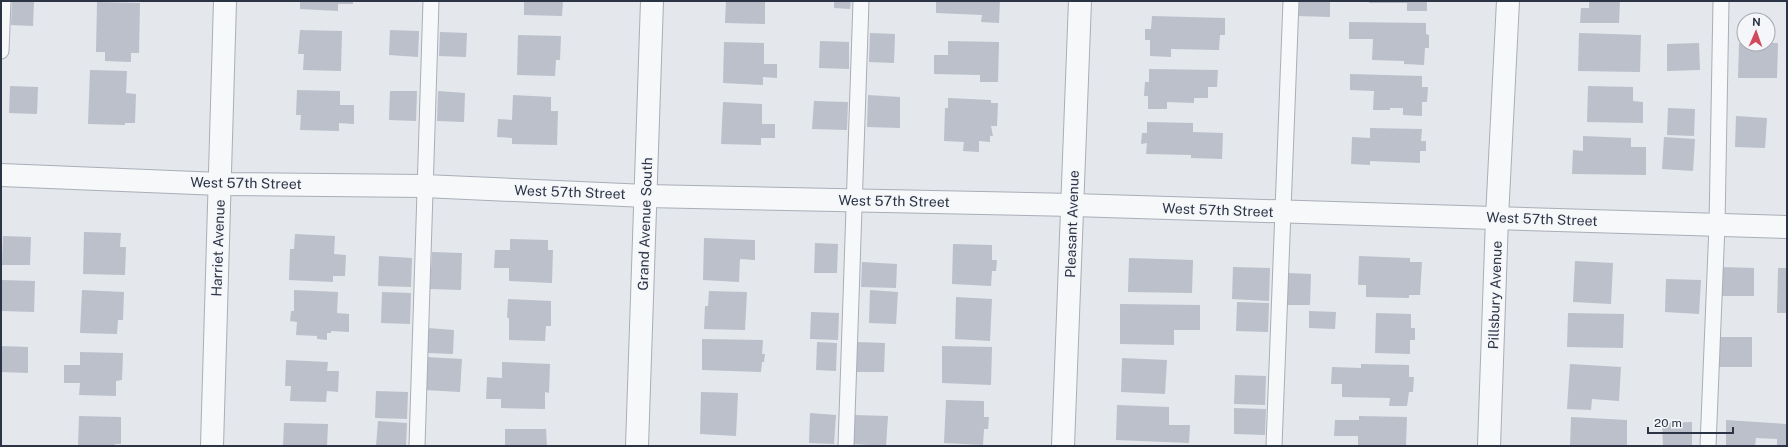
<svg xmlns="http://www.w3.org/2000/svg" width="1788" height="447" font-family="'Public Sans',sans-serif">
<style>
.building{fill:#bbc0ca}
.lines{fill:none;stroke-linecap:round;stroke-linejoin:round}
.service-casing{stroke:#a9aeb7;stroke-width:17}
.minor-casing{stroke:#a9aeb7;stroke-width:24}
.service{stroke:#f7f8fa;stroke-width:15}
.minor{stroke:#f7f8fa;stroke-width:22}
.labels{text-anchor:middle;stroke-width:3;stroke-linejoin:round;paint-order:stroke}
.street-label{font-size:14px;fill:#2b3445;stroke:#f4f6f9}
</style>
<rect width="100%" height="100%" fill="#e4e7ec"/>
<g class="building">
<path d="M12,1H34L33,26L11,25Z"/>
<path d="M300,1H353V4H338V11L300,9Z"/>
<path d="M524,1H563L562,16L524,15Z"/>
<path d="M726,1H765V24L725,23Z"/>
<path d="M834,1H851L850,9L834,8Z"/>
<path d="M936,1H1000L999,23L981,22L982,15L936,13Z"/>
<path d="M1299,1H1330V17L1298,16Z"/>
<path d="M1369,1H1427V11H1407V3H1369Z"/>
<path d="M1589,1H1620L1619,23H1580L1581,8H1589Z"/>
<path d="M97,2L140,3L139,53H131V62L105,61V52H96Z"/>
<path d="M1152,16L1225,18V35H1220L1219,50L1171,49V57L1150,56V40H1145V29H1151Z"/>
<path d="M1349,22L1426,23V34L1429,35V48H1425L1424,65L1404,64V61L1372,60L1373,39H1349Z"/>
<path d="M300,30L342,31L341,71L303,70L304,54H298Z"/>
<path d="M390,30L419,31L418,57L389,55Z"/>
<path d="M440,32L467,33L466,57L439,56Z"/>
<path d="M870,33L895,34L894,63L869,62Z"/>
<path d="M1579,33L1641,35L1640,72L1578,71Z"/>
<path d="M518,35L561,36L560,60H556L555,76L517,75Z"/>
<path d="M820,41L849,42V69L819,68Z"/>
<path d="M948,41L999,42L998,82H980V75L934,74V55H948Z"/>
<path d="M724,42L764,43V64H777V78L763,77V85L723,83Z"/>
<path d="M1699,43L1700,70L1667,71V44Z"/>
<path d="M1739,43H1778L1777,78H1738Z"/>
<path d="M1149,69L1218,70L1217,87H1208V98H1194V103L1167,102V109H1148V96H1144L1145,82H1149Z"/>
<path d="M90,70L127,71L126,93L136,94L135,123H125V125L88,124Z"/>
<path d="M1350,74L1422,76V87H1428L1427,102H1422V116L1403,115V108H1390V110H1373L1374,91L1350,90Z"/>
<path d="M10,86L38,87L37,114L9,113Z"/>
<path d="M1588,86L1633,87V101L1643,102V123L1587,122Z"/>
<path d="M297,90L340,91V105H354V124L339,123V131L300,130L301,115H296Z"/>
<path d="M390,91H417L416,121L389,120Z"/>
<path d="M438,91L465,93L464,122L437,121Z"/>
<path d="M513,95L551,97V111H558L557,145L512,144V138L497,137L498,119L512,120Z"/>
<path d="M868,95L900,97V128L867,127Z"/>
<path d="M948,98L991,100V103H998L997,126H991L993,136H990V142L979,141V152L963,151L964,142L944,141L945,108H948Z"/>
<path d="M814,101L848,102L847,130L812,129Z"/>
<path d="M723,102L762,104V124H775V138H761V145L721,144Z"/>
<path d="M1668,108L1695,109L1694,136L1667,135Z"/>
<path d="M1736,116L1767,118L1765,148L1735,147Z"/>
<path d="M1147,122L1193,123V132L1223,133L1222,159L1191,158V155L1146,154L1147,143L1141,144L1142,133H1147Z"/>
<path d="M1370,128L1422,129L1421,141H1426V151H1420V163L1370,161V165L1351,164L1352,137L1370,138Z"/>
<path d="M1583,136L1631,138V147H1646V175L1572,174L1573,150L1583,151Z"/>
<path d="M1664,137L1695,139L1693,171L1662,169Z"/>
<path d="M84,232L121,233L120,247H126L125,275L83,274Z"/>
<path d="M295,234L335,236L334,254L346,255L345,276H333V282L289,280L290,249H294Z"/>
<path d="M3,236L31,237L30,265H2Z"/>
<path d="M704,238L755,240V260L740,259L739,282L703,280Z"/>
<path d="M510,239L548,240V250H553L552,283L509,281V268H494L495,250H510Z"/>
<path d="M815,243L838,244L837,273H814Z"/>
<path d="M953,244L992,245V260H997L996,271H992L991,286L952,284Z"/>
<path d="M432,252L462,253L461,290L430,289Z"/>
<path d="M379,256L412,258L411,287L378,286Z"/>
<path d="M1359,256L1410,258V262H1422L1420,295H1409V298L1366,297V285H1358Z"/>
<path d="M1129,258L1193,260L1192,293L1128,292Z"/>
<path d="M1575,261L1613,263L1611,304L1573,302Z"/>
<path d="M862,262L897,264L896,288L861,287Z"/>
<path d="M1233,267L1270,268L1269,301L1232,299Z"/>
<path d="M1720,267L1754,268V296H1719Z"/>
<path d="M1778,268H1787V313H1777Z"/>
<path d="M1288,273L1311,274L1310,305H1287Z"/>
<path d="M1666,279L1701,280L1699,314L1665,312Z"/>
<path d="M1,280L35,281L34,312L1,311Z"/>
<path d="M82,290L124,292L123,320H118L117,334L80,333Z"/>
<path d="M294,290L338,292L337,313L349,314V332L331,331V333H327V340L317,339V336L296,335L297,322L290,321L291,311H294Z"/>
<path d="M870,290L898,292L896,324L869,323Z"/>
<path d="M709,291L747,292L745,330L704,329L705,306H708Z"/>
<path d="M382,292L411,293L410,324L381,323Z"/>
<path d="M956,297L992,299L990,341L955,339Z"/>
<path d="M508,299L551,301V326H546L545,341L509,340V318H507Z"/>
<path d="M1237,302L1269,303L1268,332L1236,331Z"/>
<path d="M1120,304L1200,305V330H1174V345L1120,344Z"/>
<path d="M1309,311L1336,312L1335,329L1309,328Z"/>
<path d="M811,312L839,313L838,340L810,339Z"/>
<path d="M1376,313L1411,314V328H1415V340H1410V354L1375,353Z"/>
<path d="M1568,313L1624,314L1623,348L1567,347Z"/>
<path d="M428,328L454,330L453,354L427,353Z"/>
<rect x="1717" y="337" width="35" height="30"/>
<path d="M702,339L763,340L762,354H765L764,362H762L761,372L702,370Z"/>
<path d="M817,342L837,343L836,371L816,370Z"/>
<path d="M857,342L885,343L884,372H856Z"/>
<path d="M1,346L28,347V373L1,372Z"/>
<path d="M942,346L992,347L991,385L942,383Z"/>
<path d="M80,352L123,353L122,380L116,381V396L79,395L80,383H64V365H80Z"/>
<path d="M426,357L462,359L460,392L424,390Z"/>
<path d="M1122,358L1167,360L1165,394L1121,392Z"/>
<path d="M286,360L328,362L327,371H339L338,392L327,391L326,402L290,401L291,386H285Z"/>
<path d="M502,362L550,364L549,393L545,392V409L501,408V399H486L487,377L502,378Z"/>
<path d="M1361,364L1409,365V377H1414L1413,392H1409L1407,406H1389L1390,398L1342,397V384H1331L1332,367L1361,368Z"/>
<path d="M1570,364L1621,367L1619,401L1592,399L1591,410L1567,409Z"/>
<path d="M1235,375L1266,376L1265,405L1234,404Z"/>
<path d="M376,391L408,392L407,419L375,418Z"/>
<path d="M701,392L738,393L736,436L700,434Z"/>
<path d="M946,400L984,401V417H989L988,429H984L983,445L944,443Z"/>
<path d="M1117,405L1169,407V425H1190L1189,443L1116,440Z"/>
<path d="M1234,408L1266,409L1265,435L1234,434Z"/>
<path d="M810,413L836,415L834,444L809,443Z"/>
<path d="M854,415L888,416L886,446L853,444Z"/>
<path d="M79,416L121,417V444H115V446H78Z"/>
<path d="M1359,416L1407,417L1406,446H1358V436H1334L1335,420H1359Z"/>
<path d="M1571,417L1627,420V446H1570Z"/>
<path d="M1726,420L1787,424V446H1777V439L1756,438L1755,446H1726Z"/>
<path d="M378,421L407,423L406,446H376Z"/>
<path d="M1692,422V446H1663L1662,423Z"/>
<path d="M284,423L328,424L327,446H283Z"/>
<path d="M505,429H546L547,446H505Z"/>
</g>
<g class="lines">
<g class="service-casing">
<g id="service">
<path d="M1,51L3,1"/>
<path d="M417,446L431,1"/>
<path d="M846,446L861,1"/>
<path d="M1274,446L1291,1"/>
<path d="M1708,446L1717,225L1721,1"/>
</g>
</g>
<g class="minor-casing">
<g id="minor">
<path d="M1,175L220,184L424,186L646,196L1073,205L1787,227"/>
<path d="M212,446L225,1"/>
<path d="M637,446L652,1"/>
<path d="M1063,446L1080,1"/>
<path d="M1489,446L1497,218L1508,1"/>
</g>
</g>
<use href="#service" class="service"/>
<use href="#minor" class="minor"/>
</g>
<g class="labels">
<g class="street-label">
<text transform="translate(246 183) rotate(1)" y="5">West 57th Street</text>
<text transform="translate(570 192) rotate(2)" y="5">West 57th Street</text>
<text transform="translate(894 201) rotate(1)" y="5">West 57th Street</text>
<text transform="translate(1218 210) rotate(2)" y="5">West 57th Street</text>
<text transform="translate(1542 219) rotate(2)" y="5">West 57th Street</text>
<text transform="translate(645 224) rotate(-88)" y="5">Grand Avenue South</text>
<text transform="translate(1072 224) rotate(-88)" y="5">Pleasant Avenue</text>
<text transform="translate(218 248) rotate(-88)" y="5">Harriet Avenue</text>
<text transform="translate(1495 295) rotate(-88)" y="5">Pillsbury Avenue</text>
</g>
</g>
<rect width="1788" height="447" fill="none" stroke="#2b3445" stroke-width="4"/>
<g transform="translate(1756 32) rotate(2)"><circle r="19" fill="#f4f6f9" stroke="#a4a8b1"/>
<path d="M0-3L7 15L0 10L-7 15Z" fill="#d1495b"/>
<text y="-6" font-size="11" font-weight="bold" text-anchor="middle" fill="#2b3445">N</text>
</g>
<path d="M1648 427v6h85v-6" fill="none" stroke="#2b3445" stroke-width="2"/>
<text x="1654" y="427" font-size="12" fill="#2b3445" stroke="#f4f6f9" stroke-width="3" paint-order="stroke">20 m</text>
</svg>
